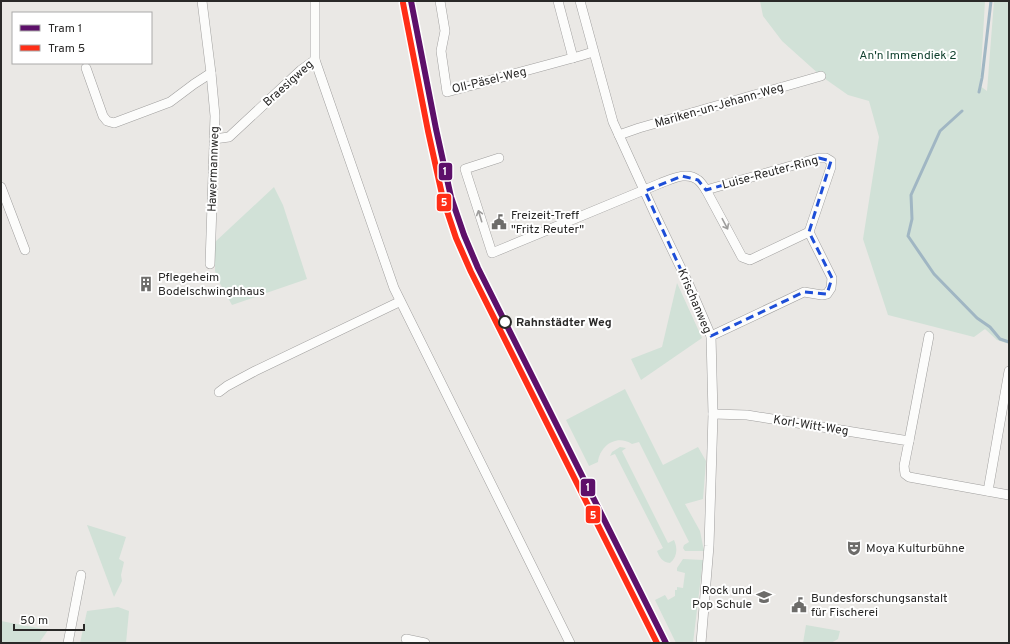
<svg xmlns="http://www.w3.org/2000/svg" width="1010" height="644" font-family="Overpass,sans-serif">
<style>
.green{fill:#d1e1d7}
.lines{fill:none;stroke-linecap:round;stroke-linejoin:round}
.stream{stroke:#a0b6c3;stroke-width:3}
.minor-casing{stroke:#a09f9e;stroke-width:10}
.minor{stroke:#fcfcfb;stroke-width:9}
.tram-1-casing{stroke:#fff;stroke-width:9}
.tram-2-casing{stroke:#fff;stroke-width:9}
.tram-1{stroke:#5d106a;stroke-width:6}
.tram-2{stroke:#ff2e17;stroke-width:6}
.oneway{stroke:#9e9d9c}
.marked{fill:none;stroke:#1d4ed8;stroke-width:3;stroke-dasharray:8 5;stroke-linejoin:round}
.stop-dot{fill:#fff;stroke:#2a2928;stroke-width:2}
.labels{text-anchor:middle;stroke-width:4;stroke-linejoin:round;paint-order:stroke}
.park-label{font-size:12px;fill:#0e3f2c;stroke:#fff}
.street-label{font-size:12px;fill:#2a2928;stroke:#fff}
.poi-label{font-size:12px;fill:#2a2928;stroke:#fff;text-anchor:start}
.stop-label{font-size:12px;font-weight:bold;fill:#2a2928;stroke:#fff;text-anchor:start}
.line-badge{stroke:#fff;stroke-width:1.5}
.badge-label{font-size:11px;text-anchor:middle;font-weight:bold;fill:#fff}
</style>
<rect width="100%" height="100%" fill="#eae8e5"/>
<g class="green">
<path d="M760,1H985L980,86L987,91L994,1H1009V344L997,340L985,329L974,337L888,315L863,239L879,137L869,101L848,95L821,76L782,41L763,16Z"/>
<path d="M274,187L283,205L307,279L232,305L218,280L215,271V242Z"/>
<path d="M677,283L702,338L641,380L631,359L662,347Z"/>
<path d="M625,389L663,465L698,447L706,461L703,499L685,504L700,531L704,551H685L683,548L684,545L689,542L639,442L632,444C617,434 600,445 598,462L589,466L566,420Z"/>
<path d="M620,447L626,448L622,451L668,543L674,540C678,549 677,557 670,563C662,562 660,558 657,551L663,548L615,454L610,456L612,452Z"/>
<path d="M87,525L126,537L119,559L124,562L121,575L122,581L114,597Z"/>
<path d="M683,559L703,560L693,643H676L655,600L665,595L668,600L675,596V590H677V587L683,588L685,573L677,571V568Z"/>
<path d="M118,607L129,611L126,643H80L87,611Z"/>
<path d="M1,621L48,630L39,643H1Z"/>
<path d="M806,625L840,631L838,639L831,643H803Z"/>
</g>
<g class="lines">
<g class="stream">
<path d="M979,92L982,78L991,1"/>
<path d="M962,111L940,131L911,195L912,219L908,236L934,274L977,318L990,327L1000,339L1009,342"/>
</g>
<g class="minor-casing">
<g id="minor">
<path d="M202,1L211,73L215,116L210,264"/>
<path d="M315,1V60L394,288L570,643"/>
<path d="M440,1L445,31L441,51L447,92L580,56L593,52"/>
<path d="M558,1L573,58"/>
<path d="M580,1L613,122L654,212L690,287L711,336L713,414L712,448L709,546L701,643"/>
<path d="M86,68L103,116L107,121L114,123L170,102L194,84L211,73"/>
<path d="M619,135L639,128L821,76"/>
<path d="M214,139L229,137L301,70L315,60"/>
<path d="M499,158L465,169L492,253L661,183C672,179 687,171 698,180C701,182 704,187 706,190L819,158H826L831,161V167L809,232L832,278L831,288L827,294L822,295L804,292L711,336"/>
<path d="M1,187L25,250"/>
<path d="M706,190L742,257L750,260L809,232"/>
<path d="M219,392L227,386L255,371L399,302"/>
<path d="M713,414L747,415L909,441L904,466L905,474L909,477L1009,495"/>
<path d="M909,441L929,336"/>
<path d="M988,491L1009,371"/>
<path d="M406,639L425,643"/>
<path d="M68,643L81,575"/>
</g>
</g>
<use href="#minor" class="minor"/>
<g class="tram-1-casing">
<path id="tram-1" d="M411,1L436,129L451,197L464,235L478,268L666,643"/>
</g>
<g class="tram-2-casing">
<path id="tram-2" d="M403,3L428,131L443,199L456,238L471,272L657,643"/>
</g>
<use href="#tram-1" class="tram-1"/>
<use href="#tram-2" class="tram-2"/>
</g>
<defs><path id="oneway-shaft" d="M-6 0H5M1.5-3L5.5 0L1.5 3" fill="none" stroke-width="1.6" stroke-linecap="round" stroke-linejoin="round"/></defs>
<g class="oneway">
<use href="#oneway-shaft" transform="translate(480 216) rotate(-107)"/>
<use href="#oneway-shaft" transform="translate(725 224) rotate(62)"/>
</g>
<path class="marked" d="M819,158L831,161L809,232L832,278L827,294L804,292L711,336L645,191L682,176L698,180L706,190Z"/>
<defs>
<g id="civic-bare" transform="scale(1.2)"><path d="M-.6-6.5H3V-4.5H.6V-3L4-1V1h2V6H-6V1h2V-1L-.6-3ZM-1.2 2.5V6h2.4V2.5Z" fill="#6d6c6a" stroke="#fff" stroke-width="2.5" paint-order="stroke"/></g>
<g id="building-bare" transform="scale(1.2)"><path d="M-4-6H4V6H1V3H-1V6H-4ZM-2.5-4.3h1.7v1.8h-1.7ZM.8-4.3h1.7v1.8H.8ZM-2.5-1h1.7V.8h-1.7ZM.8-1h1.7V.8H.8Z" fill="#6d6c6a" stroke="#fff" stroke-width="2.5" paint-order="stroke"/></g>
<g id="theatre-bare" transform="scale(1.2)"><path d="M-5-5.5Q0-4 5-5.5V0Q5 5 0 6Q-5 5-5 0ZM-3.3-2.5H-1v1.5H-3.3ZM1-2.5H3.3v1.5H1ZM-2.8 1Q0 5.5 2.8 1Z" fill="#6d6c6a" stroke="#fff" stroke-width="2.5" paint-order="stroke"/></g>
<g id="school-bare" transform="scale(1.2)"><path d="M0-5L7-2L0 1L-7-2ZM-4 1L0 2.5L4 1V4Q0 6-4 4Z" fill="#6d6c6a" stroke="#fff" stroke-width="2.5" paint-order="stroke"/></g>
</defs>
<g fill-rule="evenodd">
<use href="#civic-bare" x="499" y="222"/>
<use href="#building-bare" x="146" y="284"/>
<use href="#theatre-bare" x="854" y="548"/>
<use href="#school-bare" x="764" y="597"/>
<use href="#civic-bare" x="799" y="605"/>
</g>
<circle class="stop-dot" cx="505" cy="322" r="6"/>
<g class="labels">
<g class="park-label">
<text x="908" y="59">An'n Immendiek 2</text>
</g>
<g class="street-label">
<text transform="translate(489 80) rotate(-14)" y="4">Oll-Päsel-Weg</text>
<text transform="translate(288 83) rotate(-42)" y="4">Braesigweg</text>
<text transform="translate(719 105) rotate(-16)" y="4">Mariken-un-Jehann-Weg</text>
<text transform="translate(213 169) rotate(-88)" y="4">Hawermannweg</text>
<text transform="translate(770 172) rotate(-15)" y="4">Luise-Reuter-Ring</text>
<text transform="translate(695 301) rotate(67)" y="4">Krischanweg</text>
<text transform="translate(811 425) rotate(9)" y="4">Korl-Witt-Weg</text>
</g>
<g class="poi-label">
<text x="511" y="219">Freizeit-Treff<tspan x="511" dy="14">"Fritz Reuter"</tspan></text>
<text x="158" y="281">Pflegeheim<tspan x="158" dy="14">Bodelschwinghhaus</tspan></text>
<text x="866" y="552">Moya Kulturbühne</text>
<text x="752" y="594" text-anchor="end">Rock und<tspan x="752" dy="14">Pop Schule</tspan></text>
<text x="811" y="602">Bundesforschungsanstalt<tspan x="811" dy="14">für Fischerei</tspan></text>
</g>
<g class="stop-label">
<text x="516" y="326">Rahnstädter Weg</text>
</g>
</g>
<g class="line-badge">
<rect x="438" y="162" width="15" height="19" rx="4" fill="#5d106a"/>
<rect x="436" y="193" width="16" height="19" rx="4" fill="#ff2e17"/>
<rect x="580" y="478" width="16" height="19" rx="4" fill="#5d106a"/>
<rect x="585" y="505" width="16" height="19" rx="4" fill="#ff2e17"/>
</g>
<g class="badge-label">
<text x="445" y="175">1</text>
<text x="444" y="206">5</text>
<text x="588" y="491">1</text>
<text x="593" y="519">5</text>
</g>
<rect width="1010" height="644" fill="none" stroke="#2a2928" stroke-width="4"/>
<rect x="12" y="12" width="140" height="52" fill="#ffffff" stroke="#aaa9a9"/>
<rect x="20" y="25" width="20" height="6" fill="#5d106a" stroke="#aaa9a9"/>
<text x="48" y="32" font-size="12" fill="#2a2928">Tram 1</text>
<rect x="20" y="45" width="20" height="6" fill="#ff2e17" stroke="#aaa9a9"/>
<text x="48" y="52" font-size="12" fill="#2a2928">Tram 5</text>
<path d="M14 624v6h70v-6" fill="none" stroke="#2a2928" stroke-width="2"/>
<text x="20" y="624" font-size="12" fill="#2a2928" stroke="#ffffff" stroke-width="3" paint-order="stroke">50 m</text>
</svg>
